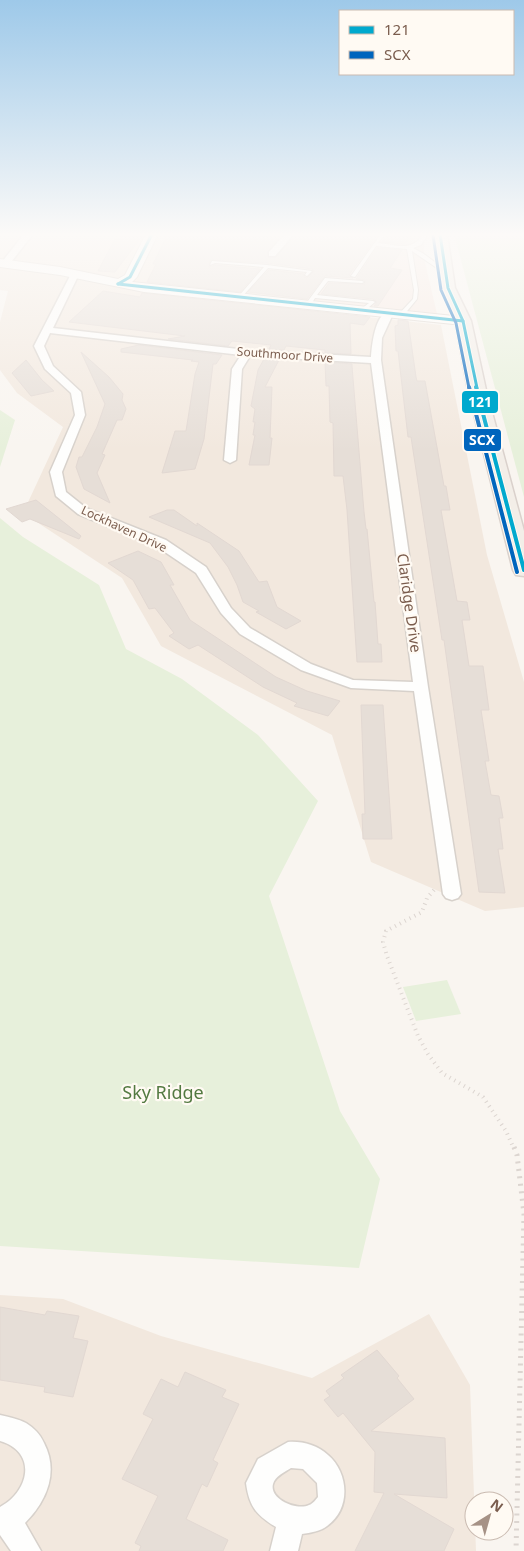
<svg xmlns="http://www.w3.org/2000/svg" width="524" height="1551" font-family="'Noto Sans',sans-serif">
<style>
.residential{fill:#f2e8de}
.commercial{fill:#f6e8e1}
.green{fill:#e7f0db}
.building{fill:#e6ded7;stroke:#e2d8d2}
.lines{fill:none;stroke-linecap:round;stroke-linejoin:round}
.lane-casing{stroke:#d7d1cb;stroke-width:2}
.street-casing{stroke:#d7d1cb;stroke-width:3}
.secondary-casing{stroke:#d9d2cb;stroke-width:2}
.primary-casing{stroke:#dad1cc;stroke-width:3}
.path-far1{stroke:#dcd5d0;stroke-width:4;stroke-dasharray:1 4.5;stroke-linecap:butt}
.path{stroke:#dcd5d0;stroke-width:5;stroke-dasharray:2 5.5;stroke-linecap:butt}
.lane{fill:#fefefd;fill-rule:evenodd}
.street{fill:#fefefd;fill-rule:evenodd}
.secondary{fill:#fefefd;fill-rule:evenodd}
.primary{fill:#f3eee8;fill-rule:evenodd}
.bus-1-far1-casing{stroke:#fffaf3;stroke-width:5}
.bus-1-casing{stroke:#fffaf3;stroke-width:6}
.bus-2-far1-casing{stroke:#fffaf3;stroke-width:5}
.bus-2-casing{stroke:#fffaf3;stroke-width:6}
.bus-1-far1{stroke:#00a9ce;stroke-width:3}
.bus-1{stroke:#00a9ce;stroke-width:4}
.bus-2-far1{stroke:#0065bd;stroke-width:3}
.bus-2{stroke:#0065bd;stroke-width:4}
.labels{text-anchor:middle;stroke-width:4.5;stroke-linejoin:round;paint-order:stroke}
.far-street-label{font-size:12px;fill:#7a5c4d;stroke:#fffaf3}
.street-label{font-size:15px;fill:#7a5c4d;stroke:#fffaf3}
.near-park-label{font-size:18px;fill:#537a41;stroke:#fffaf3}
.line-badge{stroke:#fffaf3;stroke-width:2}
.badge-label{font-size:14px;text-anchor:middle;font-weight:bold;fill:#fff}
</style>
<rect width="100%" height="100%" fill="#f9f5f0"/>
<g class="residential">
<path d="M0,234H424V258L383,281L325,276L301,310L441,325L487,555L524,682V907L485,911L371,862L332,735L161,646L122,578L23,513L63,427L17,393L0,370V322L8,291L0,290Z"/>
<path d="M0,1295L63,1299L161,1336L312,1378L429,1314L470,1385L476,1551H0Z"/>
</g>
<path class="commercial" d="M400,256L424,258L437,314L307,300L325,276L383,281Z"/>
<g class="green">
<path d="M454,234H524V497Z"/>
<path d="M0,410L15,420L0,467Z"/>
<path d="M0,518L23,537L99,585L126,649L182,679L258,735L318,801L269,896L340,1111L380,1179L359,1268L0,1246Z"/>
<path d="M447,980L461,1014L416,1021L403,987Z"/>
</g>
<g class="building">
<path d="M124,234L143,235L115,272L98,271L115,239H121Z"/>
<path d="M168,234H246L279,238L268,251L269,258L276,257L296,234H379L349,275L353,278L325,276L307,299L248,292L269,270L304,274V277L307,278L314,271L312,269L267,263L210,260L209,267L215,265L260,269L240,292L147,282L156,264H153Z"/>
<path d="M387,234H412L404,244L382,242Z"/>
<path d="M377,248L402,250L390,268L402,270L378,306H374L377,302L373,299L321,294L329,283L365,284V280L356,279Z"/>
<path d="M103,291L140,297L142,293L370,317L364,325L350,323L351,354L325,353V350L286,346L284,350L269,349L271,345L232,341L228,346L168,339L185,336L69,322Z"/>
<path d="M398,320L408,321L416,377L417,381H425L444,486H446L450,510H441L457,601L467,602L470,620H462L469,666H483L489,710H481L489,761H485L491,795L499,796L503,818H499L503,849H498L505,893L479,892L444,640H442L411,437H408L398,351H396L395,326L398,325Z"/>
<path d="M139,345L222,355L216,364H213L204,439L195,469L162,473L175,431H186L195,374L199,362L191,361L193,360L121,352V349Z"/>
<path d="M81,352L109,377L123,394L122,400L126,409L122,420H117L102,454L105,455L97,473L110,503L84,489L76,467L79,457H82L97,427L105,404Z"/>
<path d="M264,359L279,360L265,387H272L270,438H272L269,465H249L255,435H253L255,422H253L255,409L251,406L258,370Z"/>
<path d="M26,360L42,380L54,391L31,396L12,373Z"/>
<path d="M325,362L352,364V366L364,512L366,529H367L374,602H375L378,644H381L382,662H357L347,510L343,476H334L333,423L330,422L329,386H326Z"/>
<path d="M36,500L81,536L79,539L30,519L22,522L6,509Z"/>
<path d="M167,510H174L197,526V523L239,551L259,582L267,581L277,607L301,621L286,629L256,612L259,611L243,602L237,585L228,567L210,543L149,517Z"/>
<path d="M138,551L161,562L174,585H170L190,620L276,677L307,691L340,701L328,716L294,706L297,703L263,687L198,645L189,649L169,636L174,633L155,608L149,609L133,580L108,563Z"/>
<path d="M361,705H383L392,839H363L362,814H365Z"/>
<path d="M0,1307L45,1315L47,1311L79,1316L73,1338L88,1341L73,1397L44,1392L45,1387L0,1380Z"/>
<path d="M377,1350L399,1376L397,1378L414,1399L371,1431L445,1438L447,1498L394,1494L454,1529L444,1551H355L384,1493L374,1492L375,1452L343,1413L338,1417L324,1400L330,1396L326,1391L344,1378L341,1375Z"/>
<path d="M185,1372L226,1390L222,1397L239,1404L213,1460L218,1463L207,1487L202,1484L186,1519L228,1540L223,1551H139L141,1546L135,1543L158,1496L122,1479L153,1419L143,1414L161,1379L178,1387Z"/>
</g>
<g class="lines">
<g class="lane-casing">
<g id="lane">
<path d="M381,234H385L378,243C398,245 411,252 424,234H428L421,245L413,248L424,254L448,272L444,273L412,251L418,290L417,299L403,316L398,315L413,299L414,290L407,249L376,246L355,277L351,276Z"/>
<path d="M212,261L267,265L312,271L307,276L305,275L307,272L268,268L240,299L238,298V297L264,267L215,263L210,265Z"/>
<path d="M325,278L362,281L364,282L362,283L328,281L317,295L373,301L375,302L362,313L359,311L360,310L369,303L315,298L310,306H306L305,305Z"/>
</g>
</g>
<g class="street-casing">
<g id="street">
<path d="M24,234H33L8,266H2V262Z"/>
<path d="M285,234H294L275,256H269V252Z"/>
<path d="M75,271L79,274L53,328L247,350L371,357C372,344 375,316 388,311L393,314L382,338L381,360L428,687L461,894L458,898L452,900L446,898L443,894L414,691L351,688L301,670L240,634L221,613L196,573L156,546L78,514L56,496L50,472L75,415L71,393L45,369L34,346L71,274ZM50,333L241,355L232,369L224,460L230,463L236,460L242,369L250,356L371,363L413,682L353,680L311,664L250,628L231,608L206,567L166,540L86,508L66,492L62,472L85,415L81,392L53,366L44,346Z"/>
<path d="M0,1415C9,1417 18,1419 26,1423C34,1428 40,1434 44,1443C59,1472 47,1501 25,1523L41,1551H11L0,1535V1507C29,1492 38,1452 0,1441Z"/>
<path d="M288,1442C302,1441 317,1445 328,1455C349,1473 351,1509 327,1526C321,1531 310,1533 302,1534L298,1551H270L276,1527C256,1515 249,1506 246,1483L258,1459ZM291,1468L303,1469L317,1483L318,1497C316,1499 313,1504 309,1505C297,1511 269,1499 273,1484C275,1476 285,1472 291,1468Z"/>
</g>
</g>
<g class="secondary-casing">
<path id="secondary" d="M146,234H158L137,277L132,282L463,317L470,321L463,325L144,292L60,275L0,267V259L60,267L118,279L125,275Z"/>
</g>
<g class="primary-casing">
<path id="primary" d="M433,234H447L455,288L471,321L486,390L524,531V576L516,575L513,570L468,390L455,321L441,288Z"/>
</g>
<path class="path-far1" d="M434,890L427,898L422,912L386,931L383,942L387,956L418,1036L428,1054L442,1073L483,1097L506,1131L514,1149"/>
<path class="path" d="M514,1147L517,1155L524,1214L516,1551"/>
<use href="#lane" class="lane"/>
<use href="#street" class="street"/>
<use href="#secondary" class="secondary"/>
<use href="#primary" class="primary"/>
<g class="bus-1-far1-casing">
<g id="bus-1-far1">
<path d="M440,234L448,288L463,321L477,388"/>
<path d="M118,284L463,321"/>
<path d="M118,284L130,277L152,234"/>
</g>
</g>
<g class="bus-1-casing">
<path id="bus-1" d="M476,387L524,570"/>
</g>
<g class="bus-2-far1-casing">
<path id="bus-2-far1" d="M433,235L441,290L456,323L469,388"/>
</g>
<g class="bus-2-casing">
<path id="bus-2" d="M469,387L517,572"/>
</g>
<use href="#bus-1-far1" class="bus-1-far1"/>
<use href="#bus-1" class="bus-1"/>
<use href="#bus-2-far1" class="bus-2-far1"/>
<use href="#bus-2" class="bus-2"/>
</g>
<linearGradient id="sky" x2="0" y2="1"><stop stop-color="#9ec9e9"/><stop offset="0.52" stop-color="#fcfaf8"/><stop offset="1" stop-color="#fcfaf8" stop-opacity="0"/></linearGradient>
<rect width="524" height="451" fill="url(#sky)"/>
<g class="labels">
<g class="far-street-label">
<text transform="translate(285 355) rotate(4)" y="4">Southmoor Drive</text>
<text transform="translate(124 529) rotate(25)" y="4">Lockhaven Drive</text>
</g>
<g class="street-label">
<text transform="translate(409 603) rotate(82)" y="5">Claridge Drive</text>
</g>
<g class="near-park-label">
<text x="163" y="1099">Sky Ridge</text>
</g>
</g>
<g class="line-badge">
<rect x="461" y="390" width="38" height="24" rx="5" fill="#00a9ce"/>
<rect x="463" y="428" width="39" height="24" rx="5" fill="#0065bd"/>
</g>
<g class="badge-label">
<text x="480" y="407">121</text>
<text x="482" y="445">SCX</text>
</g>
<rect x="339" y="10" width="175" height="65" fill="#fffaf3" stroke="#cabbb1"/>
<rect x="349" y="26" width="25" height="8" fill="#00a9ce" stroke="#cabbb1"/>
<text x="384" y="35" font-size="15" fill="#7a5c4d">121</text>
<rect x="349" y="51" width="25" height="8" fill="#0065bd" stroke="#cabbb1"/>
<text x="384" y="60" font-size="15" fill="#7a5c4d">SCX</text>
<g transform="translate(489 1516) rotate(37)"><circle r="24" fill="#fffaf3" stroke="#cabbb1"/>
<path d="M0-4L9 19L0 12L-9 19Z" fill="#a69286"/>
<text y="-8" font-size="14" font-weight="bold" text-anchor="middle" fill="#7a5c4d">N</text>
</g>
</svg>
